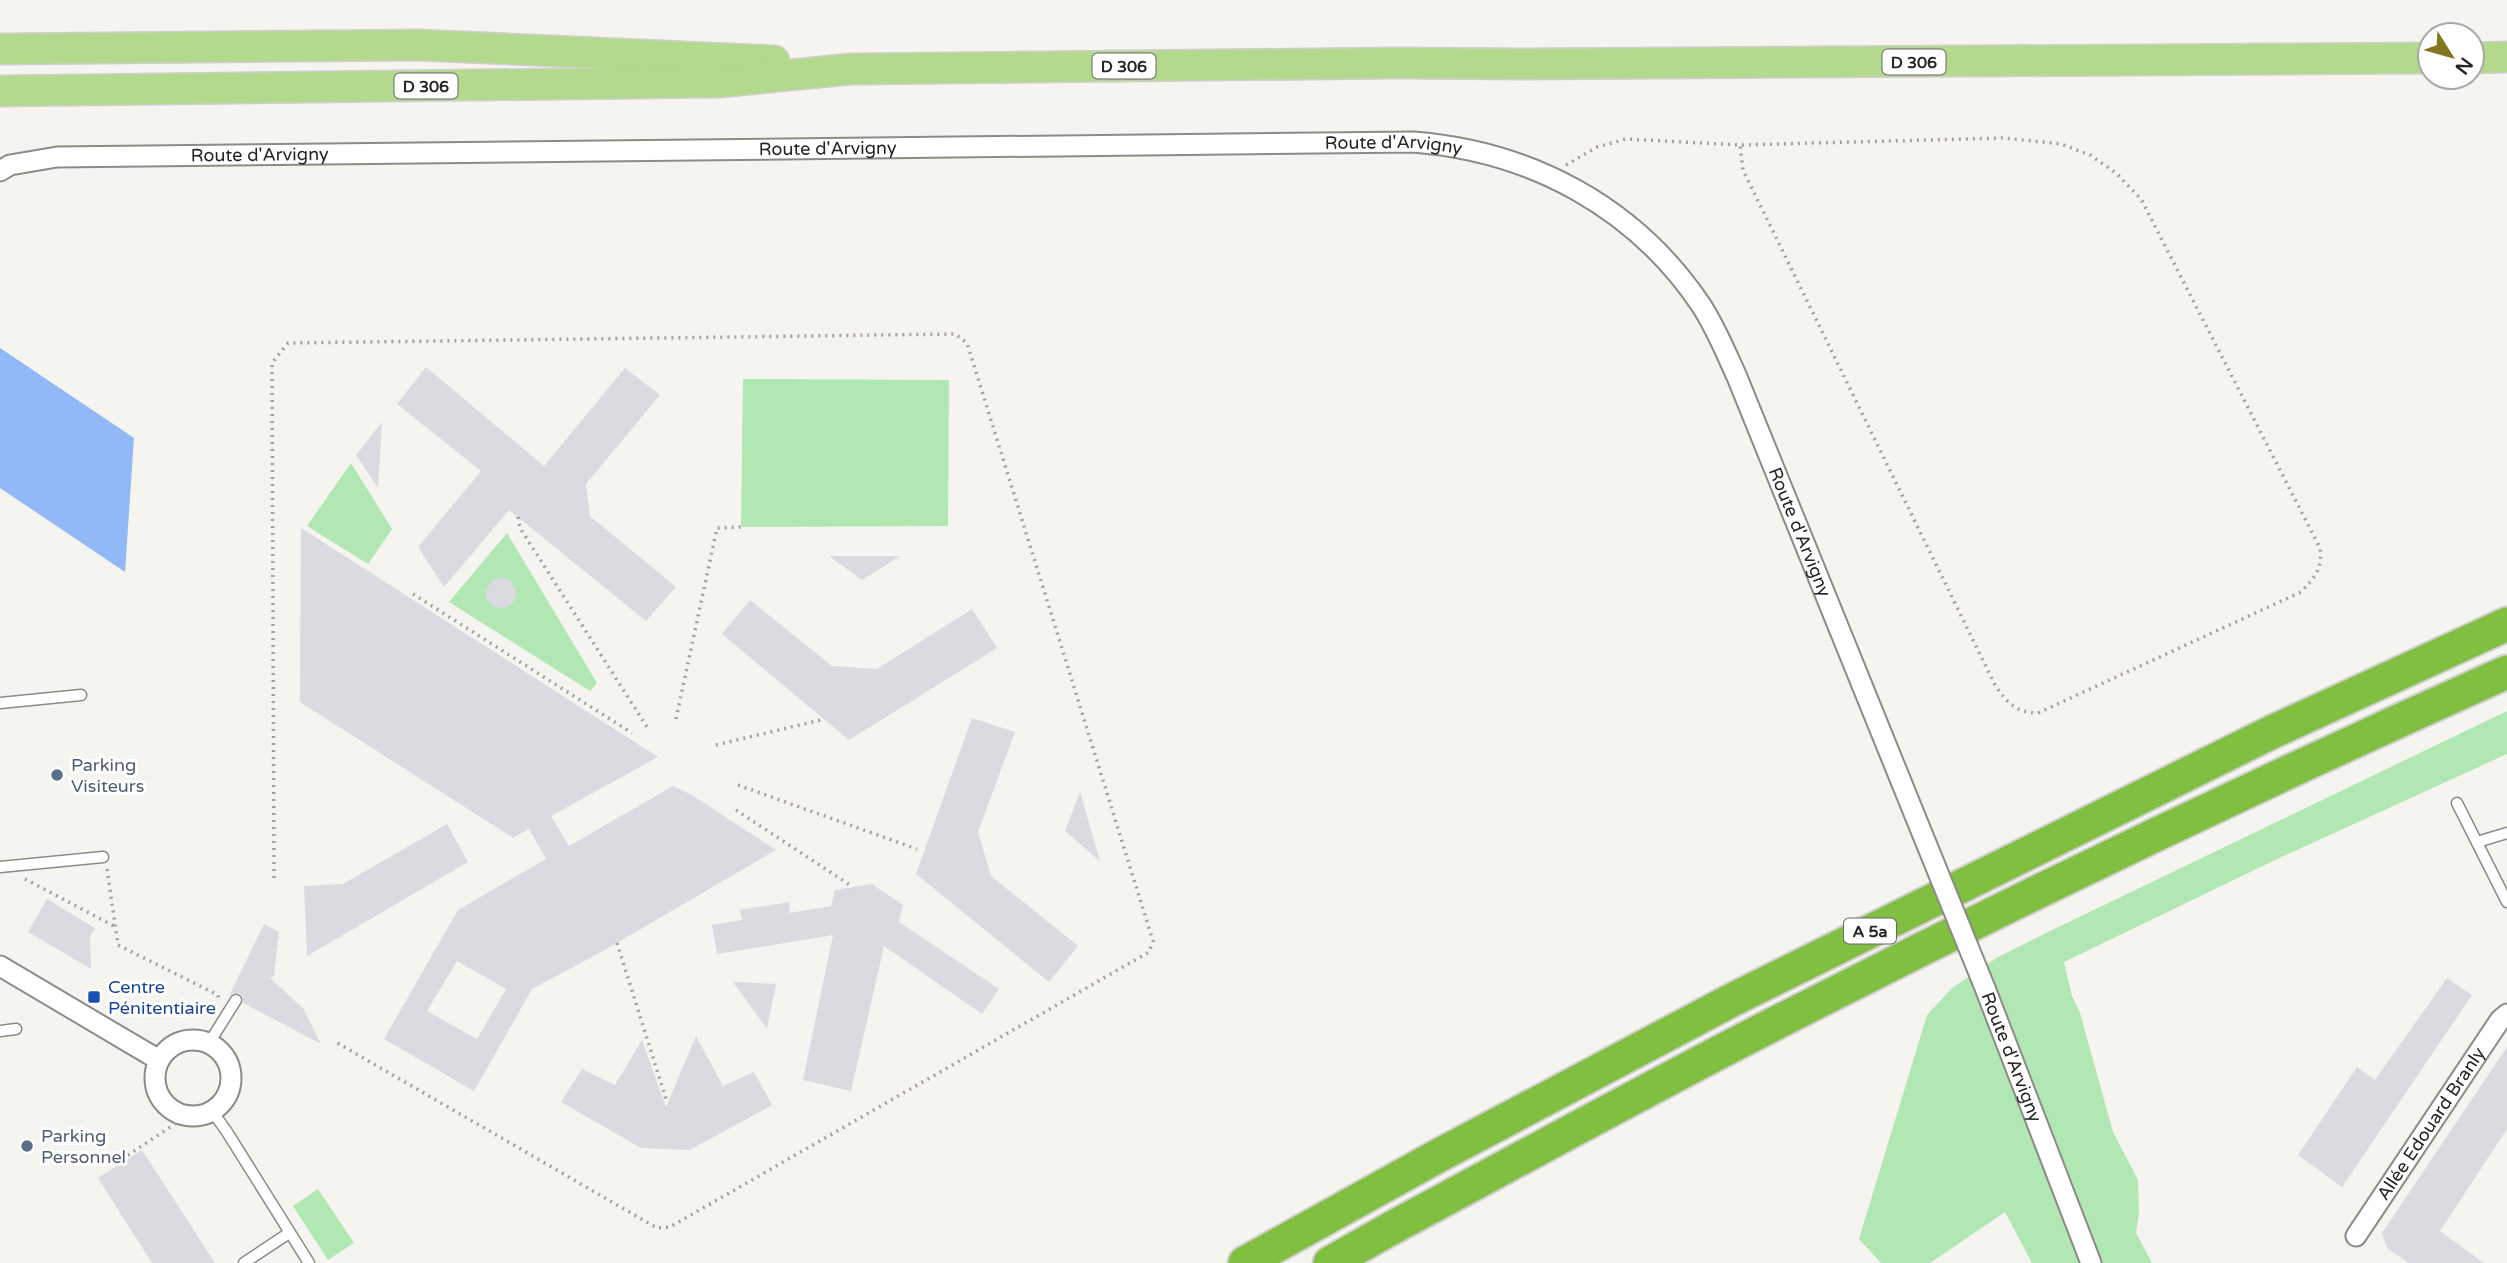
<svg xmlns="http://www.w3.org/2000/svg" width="2507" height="1263" font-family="'Varela Round',sans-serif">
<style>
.green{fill:#b0e7b2}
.water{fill:#92b9f7}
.building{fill:#dadae0;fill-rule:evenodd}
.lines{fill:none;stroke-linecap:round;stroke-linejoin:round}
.lane-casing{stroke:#8d8b86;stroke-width:13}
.street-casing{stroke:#8d8b86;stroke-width:23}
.primary-casing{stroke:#cfcfcf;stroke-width:33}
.highway-casing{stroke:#cfcfcf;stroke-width:37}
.path{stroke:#a2a09c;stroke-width:3.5;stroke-dasharray:2 5;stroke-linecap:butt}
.lane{stroke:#fff;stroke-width:10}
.street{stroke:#fff;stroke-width:19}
.primary{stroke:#b3d98d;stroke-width:30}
.highway{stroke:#81bf41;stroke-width:33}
.street-bridge-casing{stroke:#8d8b86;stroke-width:23;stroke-linecap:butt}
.street-bridge{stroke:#fff;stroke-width:19}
.service-dot{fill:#5c6f8a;stroke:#fff;stroke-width:2.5}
.transit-dot{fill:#1a4fb4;stroke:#fff;stroke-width:2.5}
.labels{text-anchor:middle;stroke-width:6;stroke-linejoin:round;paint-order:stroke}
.shield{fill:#fff;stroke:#676665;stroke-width:2}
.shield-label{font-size:16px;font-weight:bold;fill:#262523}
.street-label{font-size:18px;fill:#262523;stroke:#fff}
.service-label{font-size:18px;fill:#4e5e75;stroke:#fff;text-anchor:start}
.transit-label{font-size:18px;fill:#164399;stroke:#fff;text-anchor:start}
</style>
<rect width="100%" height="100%" fill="#f6f4ee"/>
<g class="green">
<path d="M743,379L949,380L948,526L741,527Z"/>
<path d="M351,463L392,529L368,564L307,526Z"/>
<path d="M507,533L597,683L590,691L449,602Z"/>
<path d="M2507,711V754L2275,860L2064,962L2072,996L2080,1013L2113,1132L2138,1180L2139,1212L2136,1233L2152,1263H2032L2005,1212L1930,1263H1881L1859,1239L1927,1015L1952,988L1998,957L2048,932Z"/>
<path d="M318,1189L354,1243L328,1260L293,1206Z"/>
</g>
<path class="water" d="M0,348L134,438L125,572L0,488Z"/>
<g class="building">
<path d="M426,367L544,466L625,368L660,395L586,484L590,516L676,587L646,621L509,510L444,587L418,547L481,471L397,404Z"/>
<path d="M382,422L378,488L356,455Z"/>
<path d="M301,528L658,757L551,816L569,846L673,786L692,795L776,850L603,951L532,989L474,1091L384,1039L458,910L546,859L529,829L513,838L300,702ZM457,961L506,989L477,1039L427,1011Z"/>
<path d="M829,556H900L862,580Z"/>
<circle cx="501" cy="593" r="15"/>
<path d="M750,600L832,666L877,669L972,609L997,648L849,740L722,634Z"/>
<path d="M972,718L1015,732L978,832L991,876L1078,946L1049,982L916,874Z"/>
<path d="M1080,792L1100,861L1065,831Z"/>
<path d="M447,824L468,862L307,956L304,886L343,884Z"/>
<path d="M872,884L903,905L899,922L999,989L982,1014L884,946L851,1091L803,1080L833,935L717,954L712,925L742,920L740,910L789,902L790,913L831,906L835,890Z"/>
<path d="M47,899L95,928L90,937L91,969L28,932Z"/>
<path d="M264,924L279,932L274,976L270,978L303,1008L321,1044L243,1003V997L239,993H233L229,996Z"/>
<path d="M2447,978L2472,995L2342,1187L2298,1155L2357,1067L2375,1080Z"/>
<path d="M733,982L776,984L767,1029Z"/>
<path d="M696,1036L723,1086L754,1072L772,1105L690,1150L641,1148L561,1102L582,1069L615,1085L642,1040L666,1107Z"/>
<path d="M2507,1047V1129L2440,1231L2484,1263H2409L2387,1248L2382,1233Z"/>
<path d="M142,1150L215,1263H152L98,1178Z"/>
</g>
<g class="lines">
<g class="lane-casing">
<g id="lane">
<path d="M0,703L81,695"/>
<path d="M2457,803L2507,902"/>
<path d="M2477,842L2507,833"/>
<path d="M0,867L103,857"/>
<path d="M0,1031L16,1029"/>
<path d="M209,1043L236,1000"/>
<path d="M212,1111L227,1132L309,1263"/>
<path d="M244,1263L289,1233"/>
</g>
</g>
<g class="street-casing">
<g id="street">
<path id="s1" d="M0,171L10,165L57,157L1413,142C1531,151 1635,207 1701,305C1716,328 1726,353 1737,377L1922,833"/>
<path d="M0,966L159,1060"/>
<path id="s2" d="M1985,988L2091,1263"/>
<circle cx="193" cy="1078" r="38"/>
<path id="s3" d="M2356,1236L2500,1020L2507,1014"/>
</g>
</g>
<g class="primary-casing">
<g id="primary">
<path d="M0,49L419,45L774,61"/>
<path d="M2472,58L2507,57"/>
<path d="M0,91L719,82L851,69L1397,63L1524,64L2430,58"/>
</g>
</g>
<g class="highway-casing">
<g id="highway">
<path d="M1245,1263L1436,1157L1732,1000L2272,732L2507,624"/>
<path d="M1330,1263L1390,1229C1517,1161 1643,1091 1772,1025C2014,901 2259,783 2507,672"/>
</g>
</g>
<g class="path">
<path d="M1566,165L1597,147L1626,139L1740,145L2004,138L2061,144L2090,155L2116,173L2141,199L2320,548C2323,568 2315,577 2301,592L2038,713C2015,712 2007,703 1995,685L1743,170L1740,145"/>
<path d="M518,517L520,528L647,727"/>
<path d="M413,594L632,733"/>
<path d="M676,719L717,528L741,527"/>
<path d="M716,745L825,719"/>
<path d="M738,785L917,849"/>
<path d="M736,810L853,887"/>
<path d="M107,869L118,945L218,995L219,1001"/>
<path d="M274,878L272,363L288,343L955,334L967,343L1153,941L1149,952L670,1227L657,1228L334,1041"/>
<path d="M25,879L114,926"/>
<path d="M617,943L667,1102"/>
<path d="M121,1164L119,1161L187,1116"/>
</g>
<use href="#lane" class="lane"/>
<use href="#street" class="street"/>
<use href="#primary" class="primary"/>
<use href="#highway" class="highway"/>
<g class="street-bridge-casing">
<path id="street-bridge" d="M1922,833L1985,988"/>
</g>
<use href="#street-bridge" class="street-bridge"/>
</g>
<g class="service-dot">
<circle cx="57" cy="775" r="7"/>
<circle cx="27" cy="1146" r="7"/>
</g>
<rect class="transit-dot" x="87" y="990" width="14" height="14" rx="3.5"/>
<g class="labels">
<g class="shield">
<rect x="1882.5" y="49.5" width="63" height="25" rx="5"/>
<rect x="1092.5" y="53.5" width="63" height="25" rx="5"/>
<rect x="394.5" y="73.5" width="63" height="25" rx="5"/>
<rect x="1844" y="918.5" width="52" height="25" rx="5"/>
</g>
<g class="shield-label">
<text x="1914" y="68">D 306</text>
<text x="1124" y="72">D 306</text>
<text x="426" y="92">D 306</text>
<text x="1870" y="937">A 5a</text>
</g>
<g class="street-label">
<text dy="6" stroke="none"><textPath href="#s1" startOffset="1396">Route d'Arvigny</textPath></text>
<text dy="6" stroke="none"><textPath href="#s1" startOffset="830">Route d'Arvigny</textPath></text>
<text dy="6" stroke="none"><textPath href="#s1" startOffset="262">Route d'Arvigny</textPath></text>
<text dy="6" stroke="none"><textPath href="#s1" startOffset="2006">Route d'Arvigny</textPath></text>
<text dy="6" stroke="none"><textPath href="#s2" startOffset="74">Route d'Arvigny</textPath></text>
<text dy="6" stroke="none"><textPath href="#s3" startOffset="135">Allée Edouard Branly</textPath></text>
</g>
<g class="service-label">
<text x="71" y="771">Parking<tspan x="71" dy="21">Visiteurs</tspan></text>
<text x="41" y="1142">Parking<tspan x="41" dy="21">Personnel</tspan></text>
</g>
<g class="transit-label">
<text x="108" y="993">Centre<tspan x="108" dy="21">Pénitentiaire</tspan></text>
</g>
</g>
<g transform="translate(2451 56) rotate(127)"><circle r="33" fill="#ffffff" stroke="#a8a8a7" stroke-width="2"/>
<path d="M0-5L12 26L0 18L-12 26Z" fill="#82791f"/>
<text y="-10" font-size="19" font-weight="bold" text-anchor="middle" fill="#262523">N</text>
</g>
</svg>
